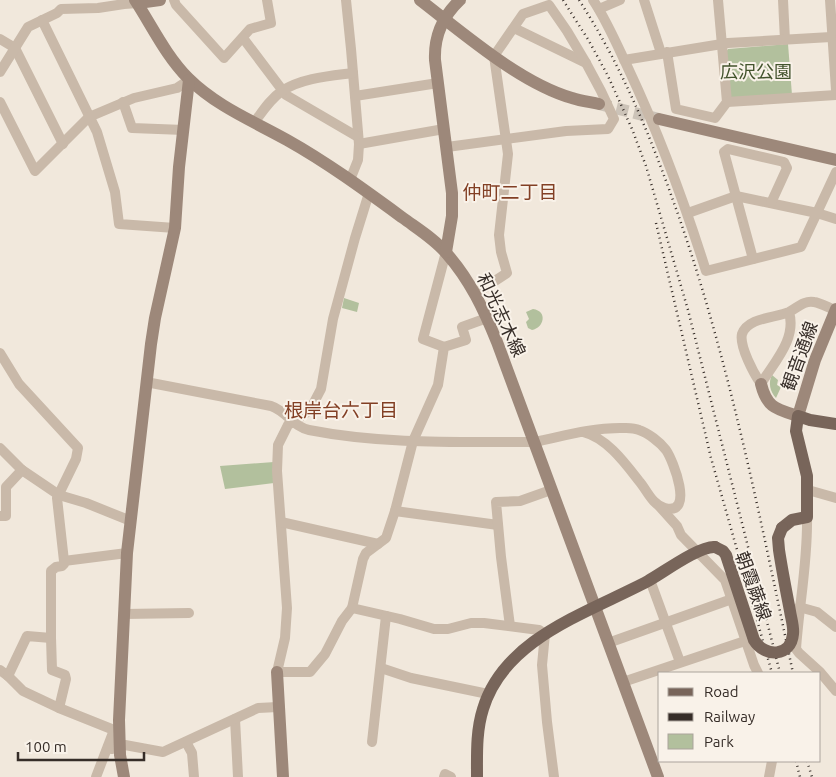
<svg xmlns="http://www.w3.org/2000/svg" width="836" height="777" font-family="Ubuntu,'Noto Sans JP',sans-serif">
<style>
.green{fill:#b2c09d}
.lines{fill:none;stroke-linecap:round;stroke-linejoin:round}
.secondary-tunnel{stroke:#ccc3b8;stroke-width:12;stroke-dasharray:12 6;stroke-linecap:butt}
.street{stroke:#c9b9a9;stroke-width:10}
.secondary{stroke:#9d887a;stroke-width:12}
.primary{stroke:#78655a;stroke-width:12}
.rail{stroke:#362d28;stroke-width:2.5;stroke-dasharray:1 4;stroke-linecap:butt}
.primary-bridge{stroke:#78655a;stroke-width:12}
.labels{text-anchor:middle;stroke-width:4;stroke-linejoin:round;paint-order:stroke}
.park-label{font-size:18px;fill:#43542d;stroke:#f9f2e9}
.street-label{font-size:18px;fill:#362d28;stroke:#f9f2e9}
.neighbourhood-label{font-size:19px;fill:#823f24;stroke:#f9f2e9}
</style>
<rect width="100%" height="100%" fill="#f1e8dc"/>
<g class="green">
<path d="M788,44L792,95L732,98L728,96L726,52L728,49Z"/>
<path d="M344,298L359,303L357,312L342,308Z"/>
<path d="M533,309C548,311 544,328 532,330L528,328L526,322L529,319L526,312Z"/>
<path d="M772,375L778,380L777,385L781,387L776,398C770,392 768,382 772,375Z"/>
<path d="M274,462V483L225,489L220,466Z"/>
</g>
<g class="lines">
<path class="secondary-tunnel" d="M599,104L659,119"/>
<g class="street">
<path d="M174,0L176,5L224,58L250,29L271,23L267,0"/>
<path d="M346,0L351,49L359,144L358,160L350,180"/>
<path d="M593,0C607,21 617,45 628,68C659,134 684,201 706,271L801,247L836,172"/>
<path d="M644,0L661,53"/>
<path d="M783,0L785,40"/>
<path d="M830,0L836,90"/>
<path d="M599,9L620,0"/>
<path d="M42,20L97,132L115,192L119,224L175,228"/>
<path d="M243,38L286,95L358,137"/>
<path d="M0,39L15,48L63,144"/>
<path d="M667,52L676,109L715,118L727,102L718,0"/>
<path d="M624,60L728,43L831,37"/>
<path d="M0,72L28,27L57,13L61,9L98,8L124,4L138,3"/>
<path d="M355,96L438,83"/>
<path d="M0,102L35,171L89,117L134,98L177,88L189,80"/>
<path d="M123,102L132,128L184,130"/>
<path d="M727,102L836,95"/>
<path d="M254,123C262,112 270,99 282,91C302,78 330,76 353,73"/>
<path d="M359,144L444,129"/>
<path d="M447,147L566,131L608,129L614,119L601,91L586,63L514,28"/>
<path d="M369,193L355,238L333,319L321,389L310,410L288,425L278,445L277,471L287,608L285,638L277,672H310L325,654L342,621L352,608L363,559L366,553L386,538L395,511L413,441L438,385L444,347L466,340L462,327L487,318"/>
<path d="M688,213L736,196L817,213L836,219"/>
<path d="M753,259L724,152L728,149L784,162L787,168L771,203"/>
<path d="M475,294L507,273L501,252L499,235L508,154L494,56L523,14L549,5L567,31L586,63"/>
<path d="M789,312C797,339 774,362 761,384C754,374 739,346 742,334C748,317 776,318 789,312C797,308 804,300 814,302C821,303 829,308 835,310"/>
<path d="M444,347L423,339L446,252"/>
<path d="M0,353L19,384L78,448L76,459L57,498L64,561"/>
<path d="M146,382L271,406C286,411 294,427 309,430C380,444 453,442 525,442H534C564,436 589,428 620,428C626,428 633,427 639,430C648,433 660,442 666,450C673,460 695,516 665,508C652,505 647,490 639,481C625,463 607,438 583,432"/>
<path d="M0,448L22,470L59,495L86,503L131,521"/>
<path d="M808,490L836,498"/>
<path d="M659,506L677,526L681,535L725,580L754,665L758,673"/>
<path d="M395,511L498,525"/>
<path d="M0,516H6V487L22,470"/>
<path d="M807,517C808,561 799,605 796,649L799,653L820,672L836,691"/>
<path d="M281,522L378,544"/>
<path d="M650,580L680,662"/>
<path d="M799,607L817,612L836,627"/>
<path d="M352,608L400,619L434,629H448L471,623H484L539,630L545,634L542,665L547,722L554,777"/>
<path d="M124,614L189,613"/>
<path d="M510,626L501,557L496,502L520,501L551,490"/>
<path d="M51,638L52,670L65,675L66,679L59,708"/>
<path d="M608,643L732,599"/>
<path d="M381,668L411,678L488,694"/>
<path d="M0,670L8,676L23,691L59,708L114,730H119"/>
<path d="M8,676L27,636L51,638V571L56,567L62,566L64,564V561L127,553"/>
<path d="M623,682L745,641"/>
<path d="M235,719L238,777"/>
<path d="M186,742L192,753L194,777"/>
<path d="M372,742L386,616"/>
<path d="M108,747L112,749L125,745L163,752L258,708L278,707"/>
<path d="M96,777L114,730"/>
<path d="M444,777L445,774L451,777"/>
<path d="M769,777L772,761"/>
</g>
<g class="secondary">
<path d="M135,0C152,26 166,56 188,78C216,106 253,121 287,140C328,163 366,191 403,218C418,229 436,240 447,254C470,280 484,310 497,342L658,777"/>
<path d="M420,0C463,33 520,83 572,98C581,101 590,102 599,104"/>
<path d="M138,3L160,0"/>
<path d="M659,119L836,160"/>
<path d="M446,252L452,216V193L435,60C434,36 443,16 460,0"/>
<path d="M761,384C767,408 776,409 798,416L815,360L836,309"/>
<path d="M277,672L283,777"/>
<path d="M124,777L120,755L119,720L127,553L151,344L155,318L175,228L179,167L189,80"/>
</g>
<g class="primary">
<path d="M782,528L792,520L807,517V476L796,431L798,416L810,420L836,424"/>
<path d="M477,777C477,754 476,731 483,709C504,638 588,613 648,581C664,572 699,546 715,547"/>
</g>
<g class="rail">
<path d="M563,0L589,41L608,76L632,129L646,166L688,310L780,673"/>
<path d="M579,0C624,69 654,145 681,223C731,369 761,522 793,673"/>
<path d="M656,223L711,458L772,673"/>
<path d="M796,761L800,777"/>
<path d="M807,761L812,777"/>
</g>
<path class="primary-bridge" d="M715,547L723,551L726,555L754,640C765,658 791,657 793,634C794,627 791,618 790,611C786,590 782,570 779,550L778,538L782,528"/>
</g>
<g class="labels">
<g class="park-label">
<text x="756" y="78">広沢公園</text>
</g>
<g class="street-label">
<text transform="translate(501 315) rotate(65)" y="6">和光志木線</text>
<text transform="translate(800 356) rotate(-70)" y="6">観音通線</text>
<text transform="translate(753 586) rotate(70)" y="6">朝霞蕨線</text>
</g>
<g class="neighbourhood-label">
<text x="510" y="199">仲町二丁目</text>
<text x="341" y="417">根岸台六丁目</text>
</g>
</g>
<rect x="658" y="672" width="162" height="90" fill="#f9f2e9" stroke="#aba39c"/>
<rect x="668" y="688" width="25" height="8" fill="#78655a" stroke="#aba39c"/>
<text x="704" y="697" font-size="15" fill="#362d28">Road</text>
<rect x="668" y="713" width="25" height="8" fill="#362d28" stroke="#aba39c"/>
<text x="704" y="722" font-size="15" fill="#362d28">Railway</text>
<rect x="668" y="734" width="25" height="15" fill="#b2c09d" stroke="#aba39c"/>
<text x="704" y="747" font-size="15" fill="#362d28">Park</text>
<path d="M18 752v8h126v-8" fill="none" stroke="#362d28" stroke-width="2.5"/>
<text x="25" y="752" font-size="15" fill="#362d28" stroke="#f9f2e9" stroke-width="4" paint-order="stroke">100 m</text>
</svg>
